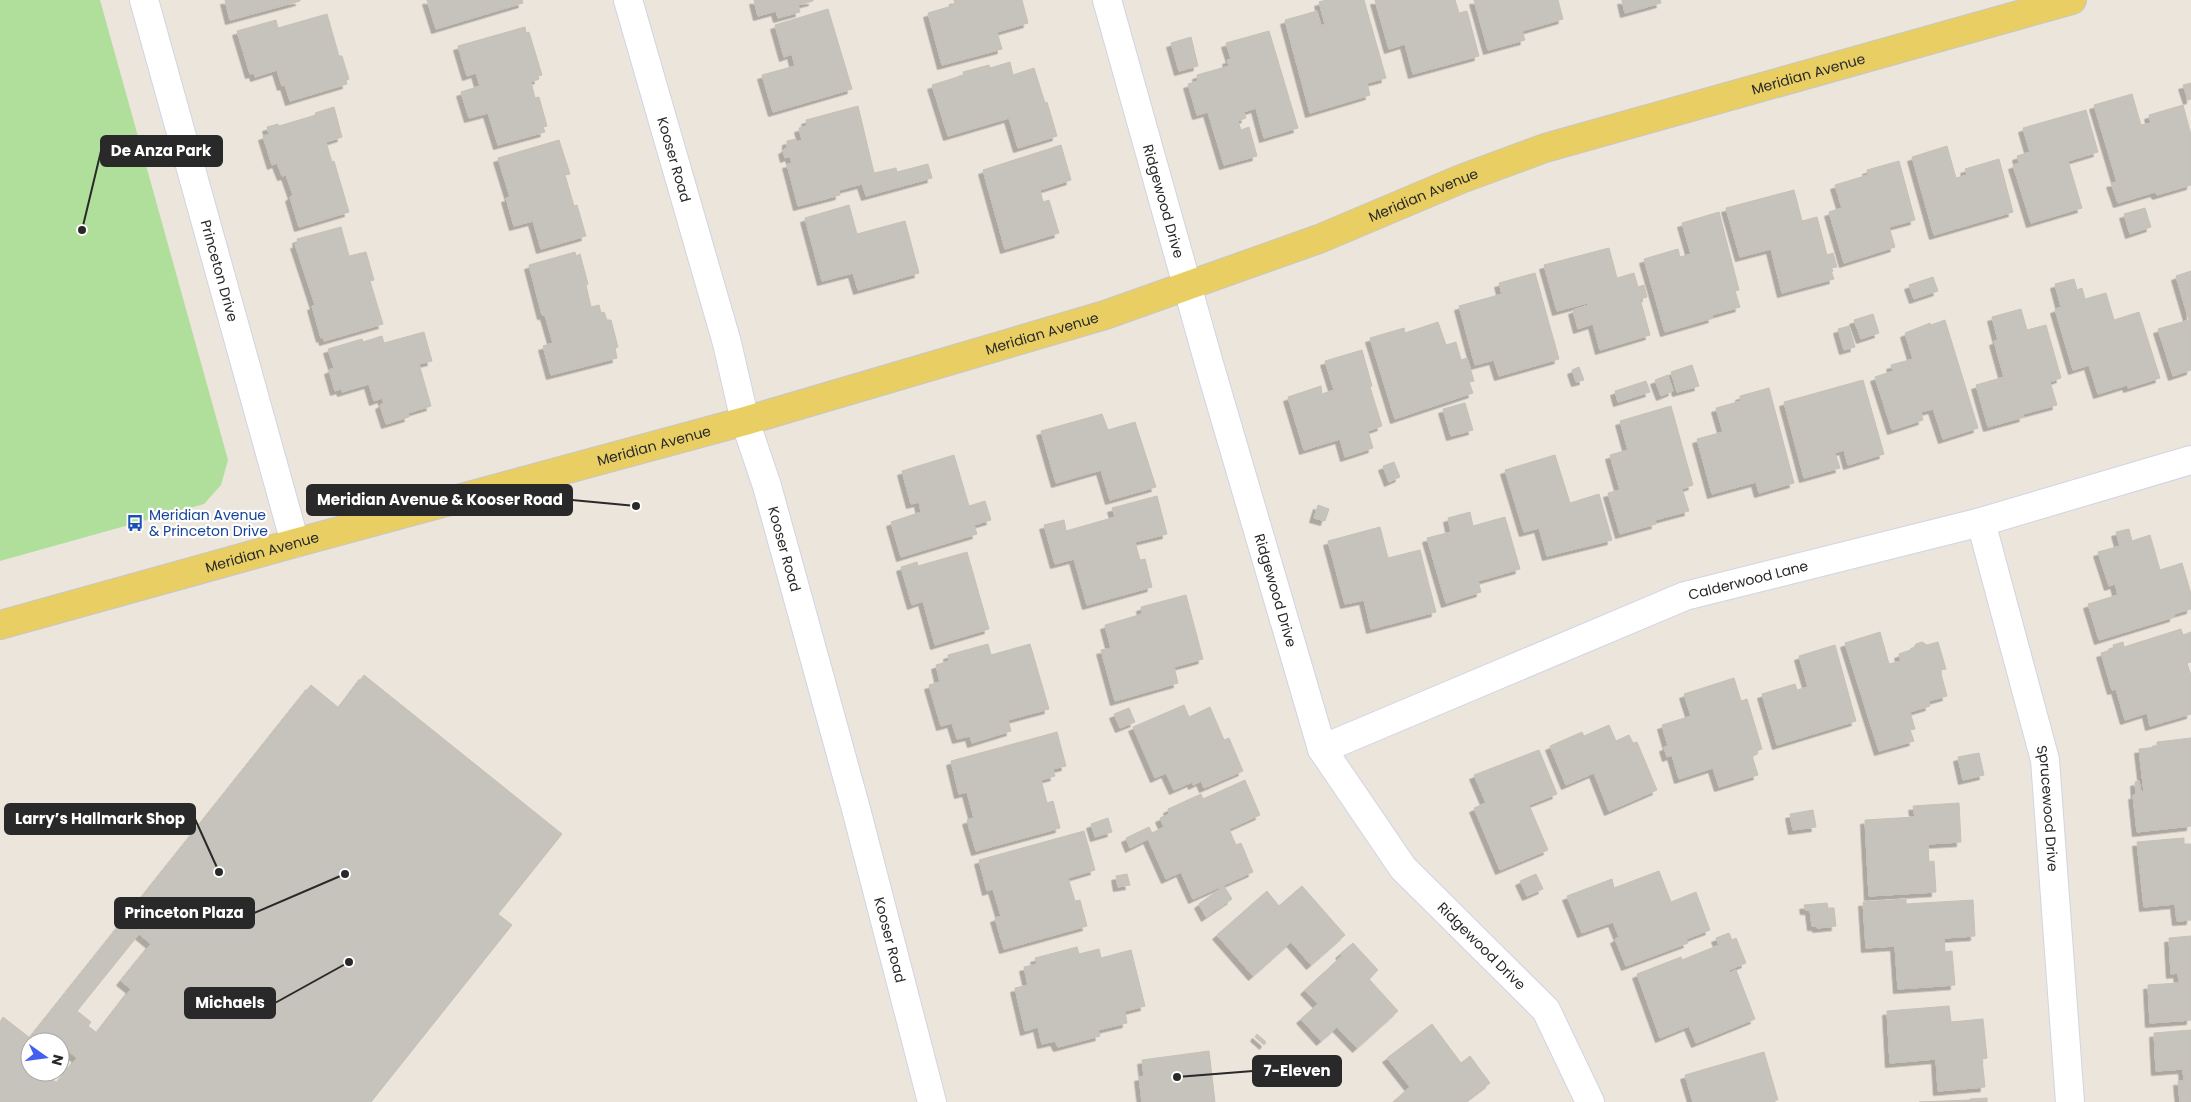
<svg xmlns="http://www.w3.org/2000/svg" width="2191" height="1102" font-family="Poppins,sans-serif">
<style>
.green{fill:#b0df9b}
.building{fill:#c6c2bc;stroke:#c6c1b6;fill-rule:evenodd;filter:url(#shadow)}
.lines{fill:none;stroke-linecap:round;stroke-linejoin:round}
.minor-casing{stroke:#d1d4e2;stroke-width:30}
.major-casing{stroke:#c7c7c7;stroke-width:30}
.minor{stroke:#fff;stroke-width:28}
.major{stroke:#e9cf63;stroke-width:28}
.labels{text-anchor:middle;stroke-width:4.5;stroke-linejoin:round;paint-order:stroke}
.street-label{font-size:14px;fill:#292929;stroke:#fff}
.transit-label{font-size:14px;fill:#164399;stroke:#fff;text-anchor:start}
.leader{fill:none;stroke:#292929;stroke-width:2}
.callout-dot{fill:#292929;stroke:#fff;stroke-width:2}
.callout{fill:#292929;stroke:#292929;stroke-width:2}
.callout-label{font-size:15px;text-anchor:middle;font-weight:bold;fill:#fff}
</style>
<defs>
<filter id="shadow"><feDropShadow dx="-4.5" dy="4.5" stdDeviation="0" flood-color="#0004"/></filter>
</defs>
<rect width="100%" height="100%" fill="#ebe5dc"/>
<path class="green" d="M0,0H100L228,460L221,485L204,504L0,561Z"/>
<g class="building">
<path d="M225,0H300V1L230,20Z"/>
<path d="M427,0H522L523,3L436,29Z"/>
<path d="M754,0H813V1L798,5L800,12L778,18L776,11L758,16Z"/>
<path d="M954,0H1022L1028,23L997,32L1002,49L942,65L928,13L955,5Z"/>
<path d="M1326,0H1364L1386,78L1367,83L1370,95L1310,113L1285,20L1317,11L1321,26L1325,24L1319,2Z"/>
<path d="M1375,0H1455L1459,13L1467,11L1479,56L1413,74L1405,44L1389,49Z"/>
<path d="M1474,0H1558L1563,19L1522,31L1525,40L1488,50Z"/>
<path d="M1622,0H1660L1661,3L1625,13Z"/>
<path d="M828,9L852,89L773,112L762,75L795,66L792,54L784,57L775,25Z"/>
<path d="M327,14L339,56H342L349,79L346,80L347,84L290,101L285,85L282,86L277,70L255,77L254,73L250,74L237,31L276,20L278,28Z"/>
<path d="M525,27L526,33L529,32L542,75L538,76L539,79L531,82L535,98L539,97L547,126L543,127L545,132L498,145L488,113L469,118L461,92L480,86L476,73L467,76L458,46Z"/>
<path d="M1269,31L1298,128L1264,138L1256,108L1244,112L1246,118L1238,121L1241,130L1249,127L1257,156L1224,165L1208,112L1197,115L1188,84L1198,81L1197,75L1229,66L1227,60L1231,59L1226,43Z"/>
<path d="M1191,37L1198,66L1179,71L1171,43Z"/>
<path d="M1010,62L1013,75L1034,68L1045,103L1047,102L1057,136L1018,148L1009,118L948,136L932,85L964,75L963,72L989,65L990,68Z"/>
<path d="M2191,83V99L2188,100L2183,85Z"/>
<path d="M2132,94L2141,125L2151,123L2149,115L2183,105L2191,135V185L2157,195L2155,192L2118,203L2111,183L2117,182L2094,105Z"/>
<path d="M858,106L874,173L896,168L897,172L928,164L932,178L866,196L862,184L839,190L840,195L798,206L787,164L792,163L790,156L785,158L783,150L787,148V141L796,139V142L802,140L799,128L807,126L806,120Z"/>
<path d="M334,107L342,137L326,142L332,162L334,161L349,212L299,227L290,197L293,195L286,175L282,176L277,163L272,165L263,136L269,134L267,127L278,124L279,126L316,115L315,113Z"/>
<path d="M2086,110L2098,152L2068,161L2082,208L2031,223L2013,165L2019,163L2017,156L2030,152L2023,128Z"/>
<path d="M559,140L570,174L565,175L574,206L577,205L586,236L541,249L533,221L514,226L506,198L510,197L498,158Z"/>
<path d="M1061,145L1071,180L1040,190L1043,202L1049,200L1059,233L1005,249L983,170Z"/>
<path d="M1947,146L1956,178L1967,175L1965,169L1999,159L2013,212L1934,235L1912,157Z"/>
<path d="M1899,161L1915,220L1889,227L1895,247L1844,263L1829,212L1842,208L1835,185L1868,175L1867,170Z"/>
<path d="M1794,190L1802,221L1817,217L1827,255L1833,253L1837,267L1830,268L1834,279L1782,293L1771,249L1740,257L1726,208Z"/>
<path d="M849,205L857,234L905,221L919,273L858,290L853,273L822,281L805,218Z"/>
<path d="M2145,208L2151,227L2130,234L2124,214Z"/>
<path d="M1719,212L1739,290L1735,291L1740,307L1712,315L1713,318L1665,332L1644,259L1678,249L1680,257L1691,254L1682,223Z"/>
<path d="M341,227L349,256L366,252L374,280L370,281L383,324L324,341L323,337L321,338L312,306L315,305L295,244H298L297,239Z"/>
<path d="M1609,248L1617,278L1634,273L1638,287L1644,285L1647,297L1640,299L1650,335L1600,350L1593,324L1578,329L1573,310L1588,305L1587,303L1557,311L1544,265Z"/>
<path d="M575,252L576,256L580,254L588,284L586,285L591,307L599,305L601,313L604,312L607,320H611L618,347L615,348L617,358L551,375L543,346L553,343L545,315H542L529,265Z"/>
<path d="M2191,271V370L2173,376L2158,329L2189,320L2176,276Z"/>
<path d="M1535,273L1559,359L1499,376L1494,360L1475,365L1459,306L1502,294L1499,283Z"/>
<path d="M1933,277L1938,291L1914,299L1909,285Z"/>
<path d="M2074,279L2077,290L2082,288L2085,299L2106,293L2114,320L2139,312L2160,378L2128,388L2127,385L2098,394L2089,365L2073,370L2055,309L2061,307L2055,284Z"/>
<path d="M2021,309L2027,330L2046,325L2061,378L2050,382L2057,405L2023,414L2024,417L1988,427L1976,385L2004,377L1994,341L1998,340L1992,317Z"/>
<path d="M1873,314L1879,333L1861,339L1854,320Z"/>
<path d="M1945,320L1978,428L1943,439L1933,409L1921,412L1923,420L1892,430L1875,377L1893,371L1891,365L1913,359L1905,333L1930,323L1931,325Z"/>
<path d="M1438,322L1446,345L1456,342L1461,360L1467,358L1474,381L1469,382L1473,393L1395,419L1370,338L1404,328L1405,333Z"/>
<path d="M1849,326L1855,347L1844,350L1838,329Z"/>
<path d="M424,332L432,361L419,364L431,406L408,413L409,417L386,424L380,405L384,403L382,398L374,401L369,384L342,392L341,389L335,391L329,370L334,368L328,349L362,339L363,342L382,336L384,343Z"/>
<path d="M1362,350L1372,386L1370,387L1382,426L1368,431L1373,448L1345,457L1340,439L1304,450L1288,397L1321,386L1322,394L1334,390L1325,361Z"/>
<path d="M1692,365L1699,386L1677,392L1671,372Z"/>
<path d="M1579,367L1584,380L1576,382L1572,370Z"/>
<path d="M1668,375L1673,391L1661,396L1655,380Z"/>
<path d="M1863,380L1884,454L1848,465L1844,450L1835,453L1840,468L1804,478L1784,402Z"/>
<path d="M1646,381L1650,392L1618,402L1615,391Z"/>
<path d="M1769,388L1794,483L1759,493L1756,482L1712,494L1697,439L1723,432L1716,408L1741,401L1740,396Z"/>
<path d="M1465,403L1473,430L1451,436L1443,409Z"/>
<path d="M1671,406L1693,485L1682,489L1689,511L1655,520L1656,524L1620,534L1608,493L1620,490L1610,455L1628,450L1620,421Z"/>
<path d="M1102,414L1108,430L1135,422L1156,487L1110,500L1101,470L1056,483L1041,431Z"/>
<path d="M954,455L969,506L985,501L991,520L974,525L977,534L901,557L891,522L921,512L919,502L911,504L902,471Z"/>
<path d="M1555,455L1570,503L1599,494L1612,540L1547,556L1539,528L1524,532L1505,470Z"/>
<path d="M1394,462L1400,477L1389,482L1383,466Z"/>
<path d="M1157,496L1167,534L1135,542L1140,560L1145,559L1152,587L1087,605L1074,559L1055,564L1044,525L1064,520L1066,531L1115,517L1112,508Z"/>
<path d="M1318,505L1329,509L1325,521L1314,518Z"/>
<path d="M1470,512L1473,526L1505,517L1520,569L1478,581L1481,592L1446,603L1427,538L1451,532L1448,518Z"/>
<path d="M1380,527L1388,558L1420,550L1436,612L1371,629L1364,600L1345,604L1328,541Z"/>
<path d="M2129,529L2132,541L2150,535L2160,570L2182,563L2191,594V609L2174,614V617L2099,640L2088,604L2118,595L2115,584L2109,586L2098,552L2120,546L2116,532Z"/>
<path d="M967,552L989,629L935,645L923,601L912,605L901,567L917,562L918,566Z"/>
<path d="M1186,595L1203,659L1174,667L1178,683L1115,701L1101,650L1111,648L1105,625L1142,614L1141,607Z"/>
<path d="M2181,629L2183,635L2191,632V662L2187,663L2191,675V714L2150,726L2147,713L2125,720L2116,689L2112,690L2101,653L2114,649L2113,645L2123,642L2124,647Z"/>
<path d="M1880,632L1889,664L1901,661L1899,654L1913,649L1916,644L1922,642L1927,645L1938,642L1946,669L1940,670L1947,696L1929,701L1930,706L1910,712L1915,729L1910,730L1914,741L1879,751L1845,643Z"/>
<path d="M988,644L991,655L1030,644L1049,709L1008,720L1011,731L972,743L970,736L957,739L952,723L941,726L929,685L940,682L936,665L949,661L948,655Z"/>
<path d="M1835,645L1856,721L1777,745L1762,694L1795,684L1797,690L1808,687L1799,656Z"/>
<path d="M364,675L562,834L498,914L512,925L371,1102H0V1022L3,1017L30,1038L311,685L339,708ZM139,934L151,944L121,981L131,989L97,1033L88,1026L91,1022L77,1011ZM30,1042H60V1049L66,1054L68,1051L77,1058L57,1083L49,1077L53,1072H30Z"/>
<path d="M1734,678L1741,701L1747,699L1762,749L1757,751V754L1752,756L1758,775L1719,787L1713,768L1679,779L1672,755L1667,757L1664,747L1668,746L1662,725L1691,716L1684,694Z"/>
<path d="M1184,705L1189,717L1210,707L1224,740L1229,738L1243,771L1204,788L1201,781L1193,785L1192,782L1174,790L1166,773L1155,778L1133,727Z"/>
<path d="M1129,708L1135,722L1120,728L1114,714Z"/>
<path d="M1609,725L1616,741L1629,735L1633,743L1637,742L1657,790L1609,811L1594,773L1566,785L1550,746L1582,732L1584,736Z"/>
<path d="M1057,732L1066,766L1053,769L1055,776L1041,780L1047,803L1053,801L1060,828L976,851L967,820L974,818L967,792L959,794L951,761Z"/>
<path d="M2191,738V826L2137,832L2133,795H2136L2135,782L2139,781L2141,792H2144L2139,749L2157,747V742Z"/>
<path d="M1539,750L1557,794L1529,805L1548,850L1500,870L1474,808L1486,803L1474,775Z"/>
<path d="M1979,753L1984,775L1963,780L1958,757Z"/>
<path d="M1245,780L1260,815L1229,829L1236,845L1241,843L1253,872L1193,899L1181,872L1166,879L1148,839L1130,848L1126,838L1149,827L1152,833L1164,827L1160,818L1169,814L1168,809L1201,794L1203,799Z"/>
<path d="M1959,803L1961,842L1928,844L1929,862L1934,861L1936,892L1869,896L1865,820L1915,817L1913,806Z"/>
<path d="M1813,810L1816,827L1793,830L1790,814Z"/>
<path d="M1108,818L1112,832L1095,837L1091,824Z"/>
<path d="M1084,831L1095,870L1068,878L1075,901L1080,900L1087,926L1004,949L995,918L1001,916L993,889L987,891L979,860Z"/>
<path d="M2184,838V844H2191V920L2177,921L2175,904L2144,907L2137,842Z"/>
<path d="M1659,871L1671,902L1696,892L1710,930L1686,939L1688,943L1626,966L1615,939L1619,937L1613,922L1582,933L1567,896L1612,879L1614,888Z"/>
<path d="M1127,874L1130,885L1118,887L1116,876Z"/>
<path d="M1536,874L1543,889L1527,896L1520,881Z"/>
<path d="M1224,886L1232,899L1206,917L1199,904Z"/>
<path d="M1302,886L1345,935L1311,965L1291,942L1253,976L1217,935L1267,891L1279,906Z"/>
<path d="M1906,899V904L1973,900L1975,936L1944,938L1945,952L1952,951L1955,985L1898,989L1895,946L1866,948L1863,902Z"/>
<path d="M1827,903L1828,908H1834L1836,926L1817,928V926H1812L1810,910H1805L1804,905Z"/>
<path d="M1729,933L1732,940L1736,938L1746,963L1729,970L1730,973L1736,970L1755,1019L1696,1043L1689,1026L1660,1038L1637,974L1681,957L1682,960L1719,945L1716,938Z"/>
<path d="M2191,936V1020L2150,1023L2148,985L2179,983L2178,973L2171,974L2169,938Z"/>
<path d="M1353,943L1378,970L1369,979L1398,1011L1357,1048L1337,1027L1321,1041L1301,1019L1318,1004L1305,990L1342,956L1340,954Z"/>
<path d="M1077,947L1079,954L1099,949L1101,958L1131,950L1145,1006L1125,1011L1127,1023L1098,1030L1100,1036L1058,1047L1055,1041L1042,1044L1038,1027L1025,1031L1015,988L1028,985L1024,967L1037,964L1035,958Z"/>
<path d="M1949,1006L1951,1022L1983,1019L1987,1058L1982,1059L1985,1087L1938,1091L1936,1059L1890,1063L1887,1011Z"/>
<path d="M1432,1024L1461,1063L1470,1056L1490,1083L1465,1102H1393L1410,1087L1387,1058Z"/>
<path d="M2191,1030V1102H2180L2178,1081H2184L2183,1069L2156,1071L2154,1033Z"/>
<path d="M1257,1034L1266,1042L1264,1045L1255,1037Z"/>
<path d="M1209,1051L1215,1102H1142L1139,1077L1144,1076L1142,1060Z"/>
<path d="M1764,1052L1778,1100H1775V1102H1693L1685,1075Z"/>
<path d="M1987,1098V1102H1919L1970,1100V1099Z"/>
</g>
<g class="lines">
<g class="minor-casing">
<g id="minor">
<path id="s1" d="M144,0L295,543"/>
<path id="s2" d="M628,0L727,343L745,421L767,486L856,809L932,1102"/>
<path id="s3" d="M1107,0L1208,360L1322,749L1403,868L1546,1010L1590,1102"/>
<path id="s4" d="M1981,522L2045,760L2070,1102"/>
<path id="s5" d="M1322,749L1685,596L1981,522L2191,460"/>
</g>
</g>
<g class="major-casing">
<g id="major">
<path id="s6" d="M0,625L295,543L745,421L1105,315L1319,239L1461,179L1545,148L2072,0"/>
</g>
</g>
<use href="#minor" class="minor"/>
<use href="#major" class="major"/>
</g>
<defs>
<g id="bus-bare" transform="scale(1.35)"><path d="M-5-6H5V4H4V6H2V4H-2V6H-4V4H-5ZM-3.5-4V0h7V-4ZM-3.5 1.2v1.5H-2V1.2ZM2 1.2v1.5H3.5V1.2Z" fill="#1a4fb4" stroke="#fff" stroke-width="2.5" paint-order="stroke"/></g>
</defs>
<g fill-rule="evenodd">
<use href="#bus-bare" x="135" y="523"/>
</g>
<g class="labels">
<g class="street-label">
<text dy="5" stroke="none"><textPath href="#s6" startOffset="1892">Meridian Avenue</textPath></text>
<text dy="5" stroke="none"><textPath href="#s2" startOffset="166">Kooser Road</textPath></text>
<text dy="5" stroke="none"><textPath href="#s6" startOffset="1488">Meridian Avenue</textPath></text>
<text dy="5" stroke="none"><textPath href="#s3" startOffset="209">Ridgewood Drive</textPath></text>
<text dy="5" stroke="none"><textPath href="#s1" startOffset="281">Princeton Drive</textPath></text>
<text dy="5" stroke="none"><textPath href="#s6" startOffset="1082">Meridian Avenue</textPath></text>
<text dy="5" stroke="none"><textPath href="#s6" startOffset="678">Meridian Avenue</textPath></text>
<text dy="5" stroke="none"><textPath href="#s2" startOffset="571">Kooser Road</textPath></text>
<text dy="5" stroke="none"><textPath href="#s6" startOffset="272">Meridian Avenue</textPath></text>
<text dy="5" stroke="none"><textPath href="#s5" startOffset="459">Calderwood Lane</textPath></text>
<text dy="5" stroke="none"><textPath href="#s3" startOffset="614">Ridgewood Drive</textPath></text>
<text dy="5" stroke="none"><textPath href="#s4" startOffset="295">Sprucewood Drive</textPath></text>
<text dy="5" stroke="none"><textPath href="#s2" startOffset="976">Kooser Road</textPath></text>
<text dy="5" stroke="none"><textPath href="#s3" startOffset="1034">Ridgewood Drive</textPath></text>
</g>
<g class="transit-label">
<text x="149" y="520">Meridian Avenue<tspan x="149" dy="16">&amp; Princeton Drive</tspan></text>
</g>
</g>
<path class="leader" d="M82 230L101 151M636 506L572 500M219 872L195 819M345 874L254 913M349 962L275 1003M1177 1077L1253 1071"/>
<g class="callout-dot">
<circle cx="82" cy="230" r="5"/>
<circle cx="636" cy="506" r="5"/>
<circle cx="219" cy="872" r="5"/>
<circle cx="345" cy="874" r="5"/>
<circle cx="349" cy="962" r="5"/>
<circle cx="1177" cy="1077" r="5"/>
</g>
<g class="callout">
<rect x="101" y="136" width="121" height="30" rx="5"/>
<rect x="307" y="485" width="265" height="30" rx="5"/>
<rect x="5" y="804" width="190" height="30" rx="5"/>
<rect x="115" y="898" width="139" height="30" rx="5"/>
<rect x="185" y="988" width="90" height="30" rx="5"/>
<rect x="1253" y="1056" width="88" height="30" rx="5"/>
</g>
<g class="callout-label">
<text x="161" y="156">De Anza Park</text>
<text x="440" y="505">Meridian Avenue &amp; Kooser Road</text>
<text x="100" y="824">Larry’s Hallmark Shop</text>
<text x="184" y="918">Princeton Plaza</text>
<text x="230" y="1008">Michaels</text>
<text x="1297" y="1076">7-Eleven</text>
</g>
<g transform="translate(45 1057) rotate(104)"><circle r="24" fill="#ffffff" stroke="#a9a9a9"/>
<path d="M0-4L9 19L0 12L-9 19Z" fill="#445ef0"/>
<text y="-8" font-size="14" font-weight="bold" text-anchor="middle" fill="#292929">N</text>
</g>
</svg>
